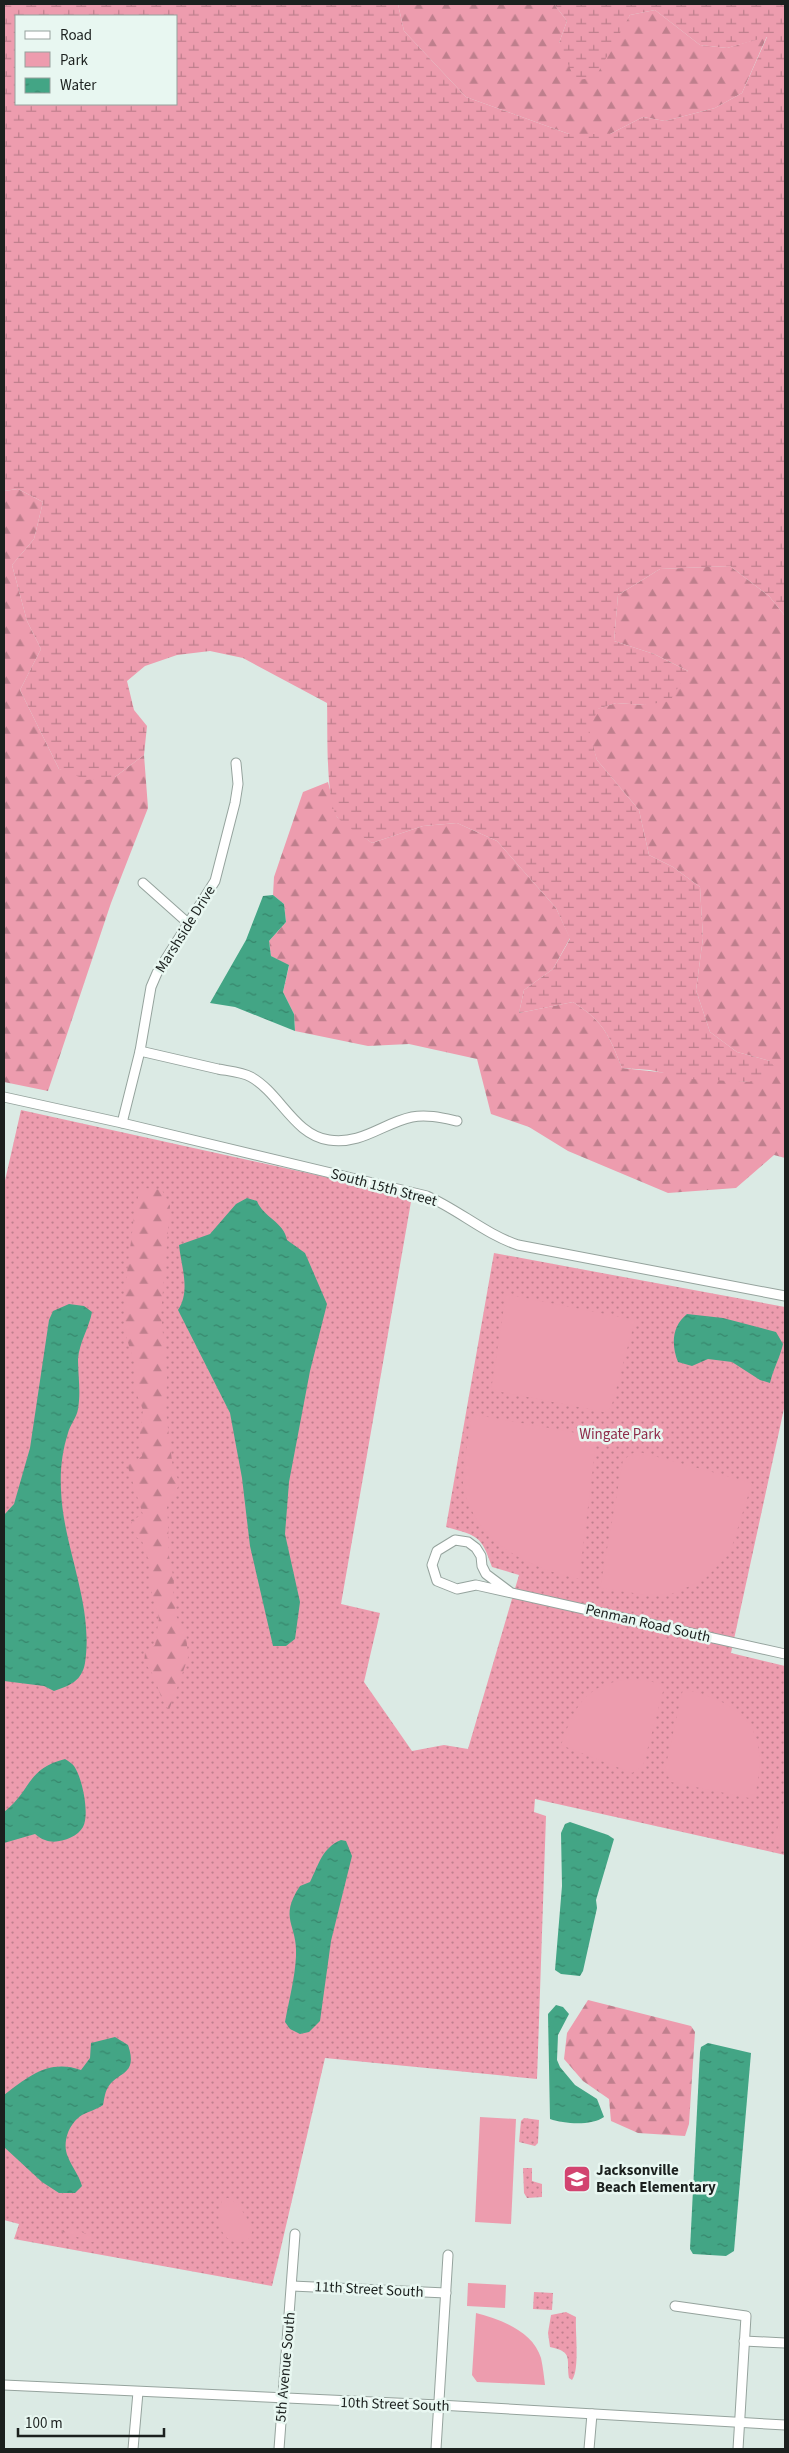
<svg xmlns="http://www.w3.org/2000/svg" width="789" height="2453" font-family="'Source Sans 3',sans-serif">
<style>
.green{fill:url(#green-dots)}
.forest{fill:url(#forest-firs)}
.wetland{fill:url(#wetland-marsh);fill-rule:evenodd}
.pitch{fill:#ed9cae}
.water{fill:url(#water-ripples)}
.lines{fill:none;stroke-linecap:round;stroke-linejoin:round}
.street-casing{stroke:#95a39d;stroke-width:11}
.street{stroke:#fff;stroke-width:9}
.labels{text-anchor:middle;stroke-width:5;stroke-linejoin:round;paint-order:stroke}
.street-label{font-size:15px;fill:#1b201e;stroke:#e8f7f1}
.park-label{font-size:15px;fill:#8f2c4b;stroke:#e8f7f1}
.poi-label{font-size:15px;font-weight:bold;fill:#1b201e;stroke:#e8f7f1;text-anchor:start}
</style>
<defs>
<pattern id="green-dots" width="8" height="8" patternUnits="userSpaceOnUse" patternTransform="scale(1.25)"><rect width="8" height="8" fill="#ed9cae"/><path d="M2 2h.1M6 6h.1" fill="none" stroke="#bf7f8d" stroke-width="1.8" stroke-linecap="round"/></pattern>
<pattern id="forest-firs" width="22" height="20" patternUnits="userSpaceOnUse" patternTransform="scale(1.25)"><rect width="22" height="20" fill="#ed9cae"/><path d="M5 1l3.5 6h-7zM16 11l3.5 6h-7z" fill="#bf7f8d"/></pattern>
<pattern id="wetland-marsh" width="20" height="14" patternUnits="userSpaceOnUse" patternTransform="scale(1.25)"><rect width="20" height="14" fill="#ed9cae"/><path d="M1 5h8M5 5V1M11 12h8M15 12V8" fill="none" stroke="#bf7f8d"/></pattern>
<pattern id="water-ripples" width="26" height="14" patternUnits="userSpaceOnUse" patternTransform="scale(1.25)"><rect width="26" height="14" fill="#43a585"/><path d="M2 4q2-2 4 0t4 0M15 11q2-2 4 0t4 0" fill="none" stroke="#37866c"/></pattern>
</defs>
<rect width="100%" height="100%" fill="#dbeae4"/>
<g class="green">
<path d="M21,1110L412,1196L341,1604L380,1613L364,1682L412,1751L444,1745L468,1749L519,1575L492,1567C481,1535 478,1536 446,1527L494,1253L785,1307V1404L731,1653L785,1666V1855L535,1799L534,1812L546,1816L537,2079L325,2058L272,2286L14,2239L19,2224L4,2220V1185Z"/>
<path d="M524,2118L539,2120L538,2143L535,2146L519,2142L521,2121Z"/>
<path d="M523,2168H532V2181L542,2184V2197L527,2198L524,2193Z"/>
<path d="M534,2292L553,2293L552,2310L533,2309Z"/>
<path d="M566,2312L576,2317C575,2332 580,2370 572,2380L569,2378C566,2359 574,2352 550,2347L548,2333L551,2315Z"/>
</g>
<g class="forest">
<path d="M398,4H554L567,21L559,43L617,35L630,15L655,10L700,45L727,48L767,36L742,93L715,108L665,121L643,117L610,134H569L466,97L404,31Z"/>
<path d="M18,489L43,502L34,539L12,565L27,621L41,649L20,690L59,769L115,777L144,755L148,808L111,903L48,1091L4,1082V491Z"/>
<path d="M730,566L769,596L785,616V1158L774,1155L736,1188L668,1193L568,1151L529,1127L491,1114L477,1059L409,1044L368,1046L295,1031L294,1014L283,992L289,966L271,956L269,941L286,922L284,904L273,895L274,877L303,792L328,782L337,817L372,843L423,826L457,823L497,841L556,908L570,938L553,969L524,990L519,1013L573,1002C604,1022 609,1035 622,1068L748,1082L770,1061L737,1052L710,1032L696,990L703,938L700,887L673,867L649,855L639,810L597,760L588,730L597,709L616,703L645,705L688,671L654,654L614,641L618,595L660,569Z"/>
<path d="M143,1188L162,1190L170,1206L161,1314L167,1374L166,1412L173,1469L180,1483L167,1507L168,1523L169,1556L174,1580L173,1589L176,1616L186,1632L188,1658L169,1710C157,1696 158,1675 144,1663L145,1653L155,1645L159,1618L152,1594L149,1562L142,1541L136,1537L131,1520L143,1515L127,1464L130,1458L136,1460L142,1456L139,1440L143,1410L136,1392L135,1365L126,1336L124,1297L135,1209L139,1194Z"/>
<path d="M588,2000L691,2026L695,2032L689,2124L685,2136L638,2133L611,2121L609,2099L583,2081L564,2059L567,2033Z"/>
<path d="M71,2228L89,2235L97,2241L91,2242L61,2231Z"/>
</g>
<path class="wetland" d="M4,4H398L404,31L466,97L569,134H610L643,117L665,121L715,108L742,93L767,37L727,48L700,45L655,10L630,15L595,78L575,80L559,43L567,21L554,4H785V616L769,596L730,566L660,569L618,595L614,641L654,654L688,671L670,701L645,705L616,703L598,709L589,730L597,760L639,810L649,855L673,867L700,887L703,938L696,990L710,1032L737,1052L770,1061L778,1071L749,1082L692,1079L650,1070L622,1068C609,1035 604,1022 573,1002L519,1013L524,990L553,969L570,939L556,908L497,841L457,823L423,826L372,843C361,835 347,828 338,818C325,803 328,725 327,703L243,658L210,651L177,655L145,666L127,681L134,710L147,726L144,755L115,777L87,780L59,769L20,690L41,649L27,621L12,565L34,539L43,502L18,489L4,491ZM16,16H176V104H16Z"/>
<g class="pitch">
<path d="M506,1294L635,1320L611,1408L604,1412L491,1390Z"/>
<path d="M472,1414L593,1436L596,1443L579,1579C536,1569 486,1549 469,1504C467,1499 463,1492 463,1486C463,1462 469,1437 472,1414Z"/>
<path d="M636,1451L752,1483L730,1553L704,1580L669,1595H647L600,1588L623,1460Z"/>
<path d="M634,1679L665,1684L643,1766L632,1773L561,1745C575,1704 587,1682 634,1679Z"/>
<path d="M683,1689C748,1704 771,1731 754,1799L671,1782L665,1769Z"/>
<path d="M785,1797V1845L774,1843Z"/>
<path d="M480,2117L516,2119L511,2224L475,2222Z"/>
<path d="M228,2198L238,2204L253,2228L250,2238C225,2254 211,2220 223,2199Z"/>
<path d="M468,2283L506,2285L505,2308L467,2306Z"/>
<path d="M476,2313C500,2319 533,2331 541,2358C543,2367 544,2377 545,2385L477,2382L472,2375Z"/>
</g>
<g class="water">
<path d="M273,895L284,904L286,922L269,941L271,956L289,965L283,992L294,1014L295,1031L235,1007L210,1003L246,940L263,896Z"/>
<path d="M247,1198L257,1201C263,1217 284,1222 287,1240L305,1253L327,1304L310,1371L289,1482L285,1534L300,1602L295,1639L286,1646H273L250,1546L242,1478L230,1413L178,1310C191,1291 181,1266 179,1245L210,1234L236,1204Z"/>
<path d="M69,1304L84,1306L92,1312C89,1328 79,1343 78,1359C78,1376 81,1392 78,1409C77,1417 70,1425 68,1433C62,1452 60,1470 61,1490C63,1548 94,1604 85,1663C82,1681 69,1686 54,1691L44,1686L4,1681V1515L14,1504L30,1448L49,1320L53,1311Z"/>
<path d="M687,1314L723,1318L776,1332L783,1344C780,1358 773,1369 770,1383L760,1380L732,1362L708,1359L692,1366L678,1362C671,1344 672,1326 687,1314Z"/>
<path d="M65,1759C68,1761 72,1763 74,1766C82,1777 90,1814 83,1827C77,1838 56,1845 45,1840C41,1839 38,1836 35,1834L4,1843V1812C32,1790 26,1769 65,1759Z"/>
<path d="M570,1822L608,1835L614,1839L596,1900L597,1908L583,1971L580,1976L561,1974L555,1970L562,1886L561,1833L565,1824Z"/>
<path d="M341,1840L346,1841L352,1856L331,1941L320,2021L309,2032L300,2034L290,2029L285,2022C289,2000 295,1978 296,1956C298,1924 278,1919 300,1886L310,1882C319,1864 322,1848 341,1840Z"/>
<path d="M556,2005L563,2007L569,2014L558,2035L557,2060L560,2067L575,2085L597,2099L604,2117C591,2126 565,2124 550,2119L548,2014Z"/>
<path d="M115,2037L128,2045C139,2077 116,2071 107,2089C105,2093 104,2100 103,2105C96,2110 89,2111 82,2115C68,2124 62,2143 68,2157C72,2167 79,2175 82,2186L75,2193H59L42,2182L4,2147V2095C29,2076 49,2059 81,2070L90,2058L91,2043Z"/>
<path d="M708,2043L751,2053L734,2251L726,2256L693,2254L690,2249L700,2052L701,2047Z"/>
</g>
<g class="lines">
<g class="street-casing">
<g id="street">
<path d="M143,883L189,924"/>
<path d="M140,1051C166,1057 192,1063 218,1069C228,1071 242,1072 251,1077C280,1093 294,1135 329,1140C362,1145 383,1123 412,1117C427,1114 443,1118 457,1121"/>
<path d="M4,1097L122,1123L427,1196C459,1210 485,1234 518,1245L785,1296"/>
<path d="M122,1123L140,1051L151,987L157,973L215,881L235,803L238,784L236,763"/>
<path d="M510,1592L486,1574L482,1566L481,1556L476,1548L468,1542L455,1540L437,1551L432,1565L437,1581L457,1589L476,1585L785,1654"/>
<path d="M292,2286L446,2293"/>
<path d="M675,2306L746,2316L738,2449"/>
<path d="M744,2341L785,2343"/>
<path d="M4,2385L439,2405L785,2425"/>
<path d="M133,2449L138,2392"/>
<path d="M279,2449L295,2234"/>
<path d="M436,2449L448,2255"/>
<path d="M589,2449L592,2414"/>
</g>
</g>
<use href="#street" class="street"/>
</g>
<defs>
<g id="school-square" transform="scale(1.4375)"><rect x="-9" y="-9" width="18" height="18" rx="4" fill="#d24470" stroke="#e8f7f1"/><path d="M0-5L7-2L0 1L-7-2ZM-4 1L0 2.5L4 1V4Q0 6-4 4Z" fill="#fff"/></g>
</defs>
<g fill-rule="evenodd">
<use href="#school-square" x="577" y="2179"/>
</g>
<g class="labels">
<g class="street-label">
<text transform="translate(185 929) rotate(-58)" y="5">Marshside Drive</text>
<text transform="translate(384 1187) rotate(15)" y="5">South 15th Street</text>
<text transform="translate(648 1623) rotate(13)" y="5">Penman Road South</text>
<text transform="translate(369 2289) rotate(3)" y="5">11th Street South</text>
<text transform="translate(285 2367) rotate(-85)" y="5">5th Avenue South</text>
<text transform="translate(395 2404) rotate(2)" y="5">10th Street South</text>
</g>
<g class="park-label">
<text x="620" y="1439">Wingate Park</text>
</g>
<g class="poi-label">
<text x="596" y="2175">Jacksonville<tspan x="596" dy="17">Beach Elementary</tspan></text>
</g>
</g>
<rect width="789" height="2453" fill="none" stroke="#1b201e" stroke-width="10"/>
<rect x="15" y="15" width="162" height="90" fill="#e8f7f1" stroke="#96a19d"/>
<rect x="25" y="31" width="25" height="8" fill="#ffffff" stroke="#96a19d"/>
<text x="60" y="40" font-size="15" fill="#1b201e">Road</text>
<rect x="25" y="52" width="25" height="15" fill="#ed9cae" stroke="#96a19d"/>
<text x="60" y="65" font-size="15" fill="#1b201e">Park</text>
<rect x="25" y="78" width="25" height="15" fill="url(#water-ripples)" stroke="#96a19d"/>
<text x="60" y="90" font-size="15" fill="#1b201e">Water</text>
<path d="M18 2428v8h146v-8" fill="none" stroke="#1b201e" stroke-width="2.5"/>
<text x="25" y="2428" font-size="15" fill="#1b201e" stroke="#e8f7f1" stroke-width="4" paint-order="stroke">100 m</text>
</svg>
